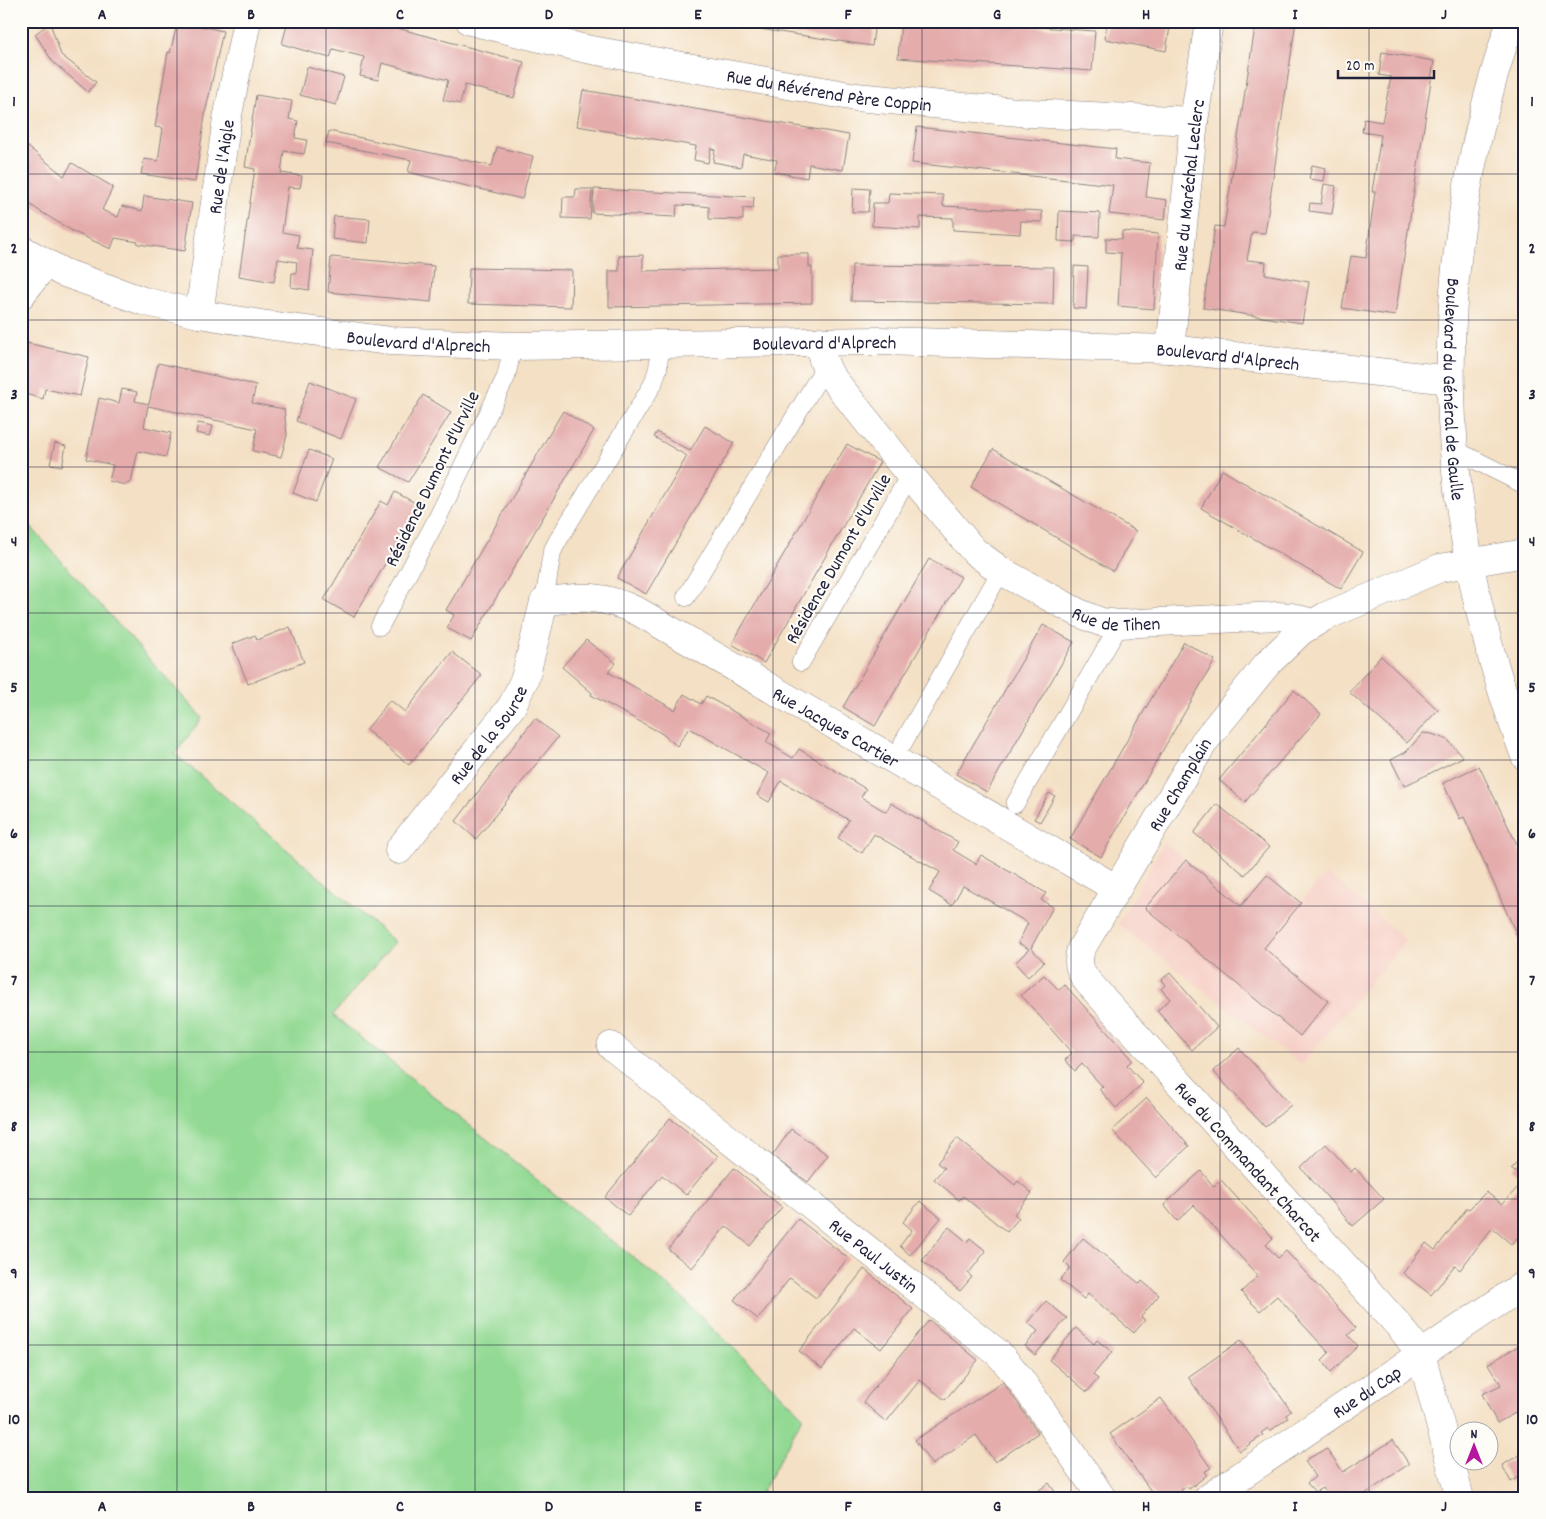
<svg xmlns="http://www.w3.org/2000/svg" width="1546" height="1519" font-family="Dekko,sans-serif">
<style>
.built{fill:#f7d1c8}
.green{fill:#92d993;stroke:#5a7e67}
.building{fill:#e4acab}
.lines{fill:none;stroke-linecap:round;stroke-linejoin:round}
.lane-casing{stroke:#8b8180;stroke-width:19}
.street-casing{stroke:#8b8180;stroke-width:29}
.secondary-casing{stroke:#8b8180;stroke-width:29}
.lane{stroke:#fff;stroke-width:18}
.street{stroke:#fff;stroke-width:28}
.secondary{stroke:#fff;stroke-width:28}
.grid{fill:none;stroke:#22223b;stroke-width:1;stroke-opacity:0.55}
.labels{text-anchor:middle;stroke-width:4.5;stroke-linejoin:round;paint-order:stroke}
.street-label{font-size:19px;fill:#22223b;stroke:#fdfcf7}
.neatline{fill:none;stroke:#22223b;stroke-width:2}
.grid-label{font-size:16px;text-anchor:middle;font-weight:bold;fill:#22223b}
</style>
<rect width="100%" height="100%" fill="#fdfcf7"/>
<filter id="ink" filterUnits="userSpaceOnUse"><feTurbulence type="fractalNoise" baseFrequency=".02" numOctaves="2"/><feDisplacementMap in="SourceGraphic" scale="10" xChannelSelector="R" yChannelSelector="G"/><feConvolveMatrix kernelMatrix="1 2 1 2 8 2 1 2 1" color-interpolation-filters="sRGB"/></filter>
<filter id="wash" filterUnits="userSpaceOnUse"><feTurbulence type="fractalNoise" baseFrequency=".0096" numOctaves="4" result="noise"/><feDisplacementMap in="SourceGraphic" scale="20" xChannelSelector="R" yChannelSelector="G"/><feGaussianBlur stdDeviation="1.12" result="paint"/><feColorMatrix in="noise" values="0 0 0 0 0 0 0 0 0 0 0 0 0 0 0 0 0 1.4 0 .05"/><feComposite in="paint" operator="in"/></filter>
<g filter="url(#wash)">
<rect width="100%" height="100%" fill="#f4e0c4"/>
<path class="built" d="M1164,842L1241,906L1267,875L1301,902L1326,873L1406,940L1301,1065L1118,924Z"/>
<path class="green" d="M21,516L202,718L175,754L395,942L333,1015L677,1293L803,1416L759,1498H21Z"/>
<g id="blocks">
<g class="building">
<path d="M142,21H150L148,27L140,24Z"/>
<path d="M178,21L223,31L206,109L195,182L141,174L144,159L158,161L163,128L155,127L168,52L170,53Z"/>
<path d="M288,21H371L524,62L514,98L465,85L460,104L443,100L448,80L382,63L378,80L360,76L364,57L333,49L330,58L282,44Z"/>
<path d="M747,21H875L872,46L746,27Z"/>
<path d="M901,21H956L1095,31L1092,71L898,58Z"/>
<path d="M1107,21H1171L1166,51L1105,39Z"/>
<path d="M1256,21H1296L1265,233L1252,232L1247,260L1266,262L1265,274L1309,282L1302,323L1203,308L1215,226L1224,227Z"/>
<path d="M50,23L61,55L96,82L88,92L53,62L35,34Z"/>
<path d="M1382,52L1434,61L1395,316L1342,308L1351,256L1366,258L1375,192H1372L1381,135L1362,132L1364,119L1382,122L1391,77L1379,75Z"/>
<path d="M307,67L344,77L336,105L300,95Z"/>
<path d="M583,90L849,135L843,170L809,164L807,178L774,172L777,160L743,154L741,167L713,162L715,150L711,148L708,163L694,160L696,146L577,126Z"/>
<path d="M256,95L292,101L289,119L298,121L295,138L307,140L304,154L284,151L281,173L302,176L300,188L288,187L282,232L299,235L297,248L313,250L309,290L291,287L292,273H296L297,262L278,259L274,282L239,276L255,169L245,167Z"/>
<path d="M917,127L1116,149L1115,159L1150,163L1146,197L1167,200L1165,220L1109,214L1113,185L912,163Z"/>
<path d="M329,131L492,166L497,147L533,156L522,199L408,172L411,160L326,143Z"/>
<path d="M22,142L64,176L72,163L113,187L102,210L118,217L122,206L142,211L144,196L192,203L185,251L138,244V242L115,238L111,249L74,232L41,212L21,198Z"/>
<path d="M1312,165L1326,168L1324,181L1309,179Z"/>
<path d="M1324,184L1336,186L1332,214L1309,211L1310,203L1321,204Z"/>
<path d="M853,188L870,189L868,212H852Z"/>
<path d="M576,189H592L590,219L562,218L563,197H575Z"/>
<path d="M594,189L754,197L753,209L743,208V220L709,219V207L702,206L677,205L676,217L592,213Z"/>
<path d="M889,193L943,195V206L1042,211V222L1021,221L1020,234L953,230V218L920,217V229L872,226L873,203H888Z"/>
<path d="M1059,211L1100,213L1099,237L1075,236V242L1058,241Z"/>
<path d="M334,216L370,219L368,243L332,239Z"/>
<path d="M1122,231L1158,234L1154,309L1118,306L1121,253L1106,252V238L1122,239Z"/>
<path d="M778,254H809V267H812V303L609,307V271H619V256L643,255V271L778,268Z"/>
<path d="M331,257L434,266L431,302L328,292Z"/>
<path d="M852,265L1054,267L1053,304L851,301Z"/>
<path d="M1074,266L1088,267L1086,309L1073,308Z"/>
<path d="M469,268L572,270L571,307L468,304Z"/>
<path d="M1523,286H1525V320H1519Z"/>
<path d="M27,343L89,357L80,396L45,389L43,399L21,393V366Z"/>
<path d="M158,363L256,385L252,403L284,409L287,435L281,457L253,451L257,429L148,406L144,427L171,433L166,457L138,451L131,482L125,485L109,481L113,465L86,459L99,398L119,403L122,389L137,392L135,401L149,404Z"/>
<path d="M1523,372H1525V388L1522,387Z"/>
<path d="M310,381L356,399L341,439L296,421Z"/>
<path d="M423,395L451,412L408,482L379,467Z"/>
<path d="M563,411L594,430L471,641L447,628L454,615L446,610Z"/>
<path d="M198,423L213,426L210,436L196,433Z"/>
<path d="M705,426L734,443L646,594L617,578L687,456L654,437L657,432L690,451Z"/>
<path d="M55,443L66,446L62,466L50,464Z"/>
<path d="M847,444L880,462L764,663L732,644Z"/>
<path d="M993,449L1136,531L1113,571L971,487Z"/>
<path d="M309,450L332,459L316,502L293,493Z"/>
<path d="M1222,470L1363,552L1341,589L1201,508Z"/>
<path d="M395,492L417,504L411,520L354,617L324,600L381,501L388,505Z"/>
<path d="M929,559L961,577L875,726L843,707Z"/>
<path d="M1043,625L1074,642L987,792L956,774Z"/>
<path d="M290,627L304,662L248,684L232,644L255,635L257,640Z"/>
<path d="M586,640L616,663L608,672L675,710L684,694L701,704L706,696L771,733L766,742L793,758L799,749L866,789L861,797L886,812L891,803L958,842L953,850L976,864L981,855L1046,893L1041,900L1053,907L1031,948L1044,962L1028,977L1015,963L1029,949L1018,943L1028,923L997,905L963,886L952,905L929,891L940,872L906,853L874,834L862,853L838,838L849,820L781,781L769,802L757,795L769,773L689,728L677,746L661,733L591,695L592,693L562,667Z"/>
<path d="M1184,642L1215,660L1101,857L1070,839Z"/>
<path d="M452,652L482,675L409,765L366,730L390,700L405,712Z"/>
<path d="M1381,656L1438,710L1407,743L1349,692Z"/>
<path d="M1294,690L1321,714L1245,802L1219,780Z"/>
<path d="M535,718L558,737L476,839L456,821Z"/>
<path d="M1423,733L1432,734L1448,740L1463,757L1404,786L1391,760L1406,752Z"/>
<path d="M1479,766L1525,861V953L1464,817L1460,819L1443,783Z"/>
<path d="M1049,793L1055,796L1040,822L1034,819Z"/>
<path d="M1217,804L1269,847L1245,875L1194,833Z"/>
<path d="M1186,860L1241,906L1267,875L1301,903L1264,948L1328,1001L1300,1036L1145,908Z"/>
<path d="M1170,973L1217,1027L1192,1050L1157,1011L1170,999L1161,989L1165,985L1161,980Z"/>
<path d="M1044,975L1059,990L1065,985L1132,1060L1127,1065L1143,1083L1116,1108L1099,1089L1103,1087L1082,1064L1075,1071L1065,1060L1072,1053L1021,995Z"/>
<path d="M1239,1048L1291,1105L1265,1127L1213,1071Z"/>
<path d="M1147,1098L1189,1146L1156,1178L1112,1130Z"/>
<path d="M670,1118L718,1156L686,1195L662,1175L628,1216L605,1197Z"/>
<path d="M791,1129L828,1155L808,1182L772,1156Z"/>
<path d="M957,1138L1015,1185L1018,1181L1032,1193L1014,1214L1019,1218L1007,1232L963,1196L959,1200L934,1179L944,1168L937,1163Z"/>
<path d="M1326,1144L1351,1172L1355,1168L1384,1199L1353,1226L1301,1168Z"/>
<path d="M1525,1154V1230L1511,1244L1492,1228L1460,1270L1455,1266L1431,1295L1403,1273L1426,1243L1435,1250L1467,1208L1469,1209L1486,1192L1502,1204L1525,1180L1511,1169Z"/>
<path d="M734,1168L782,1207L750,1246L726,1226L692,1268L668,1249Z"/>
<path d="M1201,1171L1214,1187L1221,1180L1273,1238L1266,1245L1278,1258L1286,1251L1356,1328L1348,1335L1358,1346L1331,1372L1322,1360L1329,1353L1277,1296L1260,1311L1241,1292L1258,1276L1194,1205L1177,1221L1164,1205Z"/>
<path d="M920,1201L941,1218L910,1255L900,1246L912,1230L903,1222Z"/>
<path d="M798,1219L848,1258L816,1298L790,1278L758,1319L734,1300Z"/>
<path d="M949,1227L967,1242L970,1238L986,1251L968,1274L972,1277L960,1291L922,1261Z"/>
<path d="M1083,1238L1140,1284L1142,1281L1159,1295L1141,1317L1145,1320L1134,1333L1088,1294L1084,1299L1060,1280L1070,1268L1064,1262Z"/>
<path d="M864,1269L913,1309L881,1349L854,1328L822,1369L799,1351Z"/>
<path d="M1046,1301L1067,1318L1035,1355L1025,1346L1038,1331L1028,1323Z"/>
<path d="M929,1320L978,1360L945,1400L920,1380L886,1422L863,1402Z"/>
<path d="M1076,1328L1094,1344L1097,1340L1112,1352L1093,1375L1098,1379L1087,1392L1049,1360Z"/>
<path d="M1241,1340L1291,1411L1286,1415L1288,1418L1270,1431L1268,1428L1261,1433L1263,1435L1240,1451L1188,1377Z"/>
<path d="M1525,1342V1425L1517,1412L1497,1423L1482,1394L1501,1385L1488,1364Z"/>
<path d="M1003,1382L1038,1433L995,1462L976,1435L932,1465L915,1440Z"/>
<path d="M1161,1398L1211,1468L1204,1472L1207,1475L1189,1489L1187,1486L1181,1490L1182,1493L1175,1498H1156L1110,1434Z"/>
<path d="M1393,1440L1409,1464L1362,1496L1363,1498H1329L1322,1488L1315,1492L1307,1483L1315,1477L1305,1461L1309,1458L1327,1449L1343,1472Z"/>
<path d="M1525,1452V1486L1519,1477L1511,1482L1502,1465Z"/>
<path d="M1049,1483L1059,1498H1028Z"/>
</g>
</g>
</g>
<g filter="url(#ink)">
<use href="#blocks" fill-opacity="0" stroke="#8b8180" stroke-width="1"/>
<g class="lines">
<g class="lane-casing">
<g id="lane">
<path d="M1453,449L1525,485"/>
<path d="M686,597L825,367"/>
<path d="M544,602L552,552L557,542L653,384L658,368L660,346"/>
<path d="M380,626L437,519L506,377L513,346"/>
<path d="M801,662L910,475"/>
<path d="M903,743L1001,571"/>
<path d="M1015,804L1120,624"/>
</g>
</g>
<g class="street-casing">
<g id="street">
<path id="s1" d="M470,21L586,49L856,97L1029,113L1194,121"/>
<path id="s2" d="M21,249L62,272L143,301L199,314L267,325L390,341L513,346L879,341L1170,349L1450,380"/>
<path d="M21,295L46,263"/>
<path id="s3" d="M199,314L227,119L247,21"/>
<path id="s4" d="M820,341L823,360L830,375L910,475L974,551L1001,571L1079,613L1101,622L1120,624L1277,616L1291,617L1312,623"/>
<path id="s5" d="M1170,349L1194,121L1209,21"/>
<path id="s6" d="M399,850L512,706L525,678L544,602C582,595 604,595 639,612L1117,889"/>
<path id="s7" d="M611,1046L999,1354L1018,1376L1102,1498"/>
<path id="s8" d="M1208,1498L1525,1284"/>
<path id="s9" d="M1460,1498L1421,1354L1401,1328L1087,981C1079,970 1077,962 1081,949L1204,742L1267,664L1301,631L1326,616L1440,568L1525,553"/>
</g>
</g>
<g class="secondary-casing">
<g id="secondary">
<path id="s10" d="M1511,21C1426,271 1431,509 1525,756"/>
</g>
</g>
<use href="#lane" class="lane"/>
<use href="#street" class="street"/>
<use href="#secondary" class="secondary"/>
</g>
</g>
<path class="grid" d="M177,21V1498M326,21V1498M475,21V1498M624,21V1498M773,21V1498M922,21V1498M1071,21V1498M1220,21V1498M1369,21V1498M21,174H1525M21,320H1525M21,467H1525M21,613H1525M21,760H1525M21,906H1525M21,1052H1525M21,1199H1525M21,1345H1525"/>
<g class="labels">
<g class="street-label">
<text dy="7" stroke="none"><textPath href="#s1" startOffset="366">Rue du Révérend Père Coppin</textPath></text>
<text dy="7" stroke="none"><textPath href="#s3" startOffset="149">Rue de l'Aigle</textPath></text>
<text dy="7" stroke="none"><textPath href="#s5" startOffset="165">Rue du Maréchal Leclerc</textPath></text>
<text dy="7" stroke="none"><textPath href="#s2" startOffset="412">Boulevard d'Alprech</textPath></text>
<text dy="7" stroke="none"><textPath href="#s2" startOffset="818">Boulevard d'Alprech</textPath></text>
<text dy="7" stroke="none"><textPath href="#s2" startOffset="1222">Boulevard d'Alprech</textPath></text>
<text dy="7" stroke="none"><textPath href="#s10" startOffset="375">Boulevard du Général de Gaulle</textPath></text>
<text transform="translate(431 478) rotate(-64)" y="7">Résidence Dumont d'Urville</text>
<text transform="translate(837 558) rotate(-60)" y="7">Résidence Dumont d'Urville</text>
<text dy="7" stroke="none"><textPath href="#s4" startOffset="424">Rue de Tihen</textPath></text>
<text dy="7" stroke="none"><textPath href="#s6" startOffset="618">Rue Jacques Cartier</textPath></text>
<text dy="7" stroke="none"><textPath href="#s6" startOffset="146">Rue de la Source</textPath></text>
<text dy="7" stroke="none"><textPath href="#s9" startOffset="876">Rue Champlain</textPath></text>
<text transform="translate(1249 1161) rotate(48)" y="7">Rue du Commandant Charcot</text>
<text dy="7" stroke="none"><textPath href="#s7" startOffset="336">Rue Paul Justin</textPath></text>
<text dy="7" stroke="none"><textPath href="#s8" startOffset="191">Rue du Cap</textPath></text>
</g>
</g>
<rect width="1546" height="1519" fill="none" stroke="#fdfcf7" stroke-width="55"/>
<g transform="translate(1474 1446)"><circle r="24" fill="#fdfcf7" stroke="#a5a5ac"/>
<path d="M0-4L9 19L0 12L-9 19Z" fill="#b5179e"/>
<text y="-8" font-size="14" font-weight="bold" text-anchor="middle" fill="#22223b">N</text>
</g>
<path d="M1338 70v8h96v-8" fill="none" stroke="#22223b" stroke-width="2.5"/>
<text x="1346" y="70" font-size="15" fill="#22223b" stroke="#fdfcf7" stroke-width="4" paint-order="stroke">20 m</text>
<rect x="28" y="28" width="1490" height="1464" class="neatline"/>
<g class="grid-label">
<text x="102" y="19">A</text>
<text x="251" y="19">B</text>
<text x="400" y="19">C</text>
<text x="549" y="19">D</text>
<text x="698" y="19">E</text>
<text x="848" y="19">F</text>
<text x="997" y="19">G</text>
<text x="1146" y="19">H</text>
<text x="1295" y="19">I</text>
<text x="1444" y="19">J</text>
<text x="14" y="106">1</text>
<text x="1532" y="106">1</text>
<text x="14" y="253">2</text>
<text x="1532" y="253">2</text>
<text x="14" y="399">3</text>
<text x="1532" y="399">3</text>
<text x="14" y="546">4</text>
<text x="1532" y="546">4</text>
<text x="14" y="692">5</text>
<text x="1532" y="692">5</text>
<text x="14" y="838">6</text>
<text x="1532" y="838">6</text>
<text x="14" y="985">7</text>
<text x="1532" y="985">7</text>
<text x="14" y="1131">8</text>
<text x="1532" y="1131">8</text>
<text x="14" y="1278">9</text>
<text x="1532" y="1278">9</text>
<text x="14" y="1424">10</text>
<text x="1532" y="1424">10</text>
<text x="102" y="1511">A</text>
<text x="251" y="1511">B</text>
<text x="400" y="1511">C</text>
<text x="549" y="1511">D</text>
<text x="698" y="1511">E</text>
<text x="848" y="1511">F</text>
<text x="997" y="1511">G</text>
<text x="1146" y="1511">H</text>
<text x="1295" y="1511">I</text>
<text x="1444" y="1511">J</text>
</g>
</svg>
